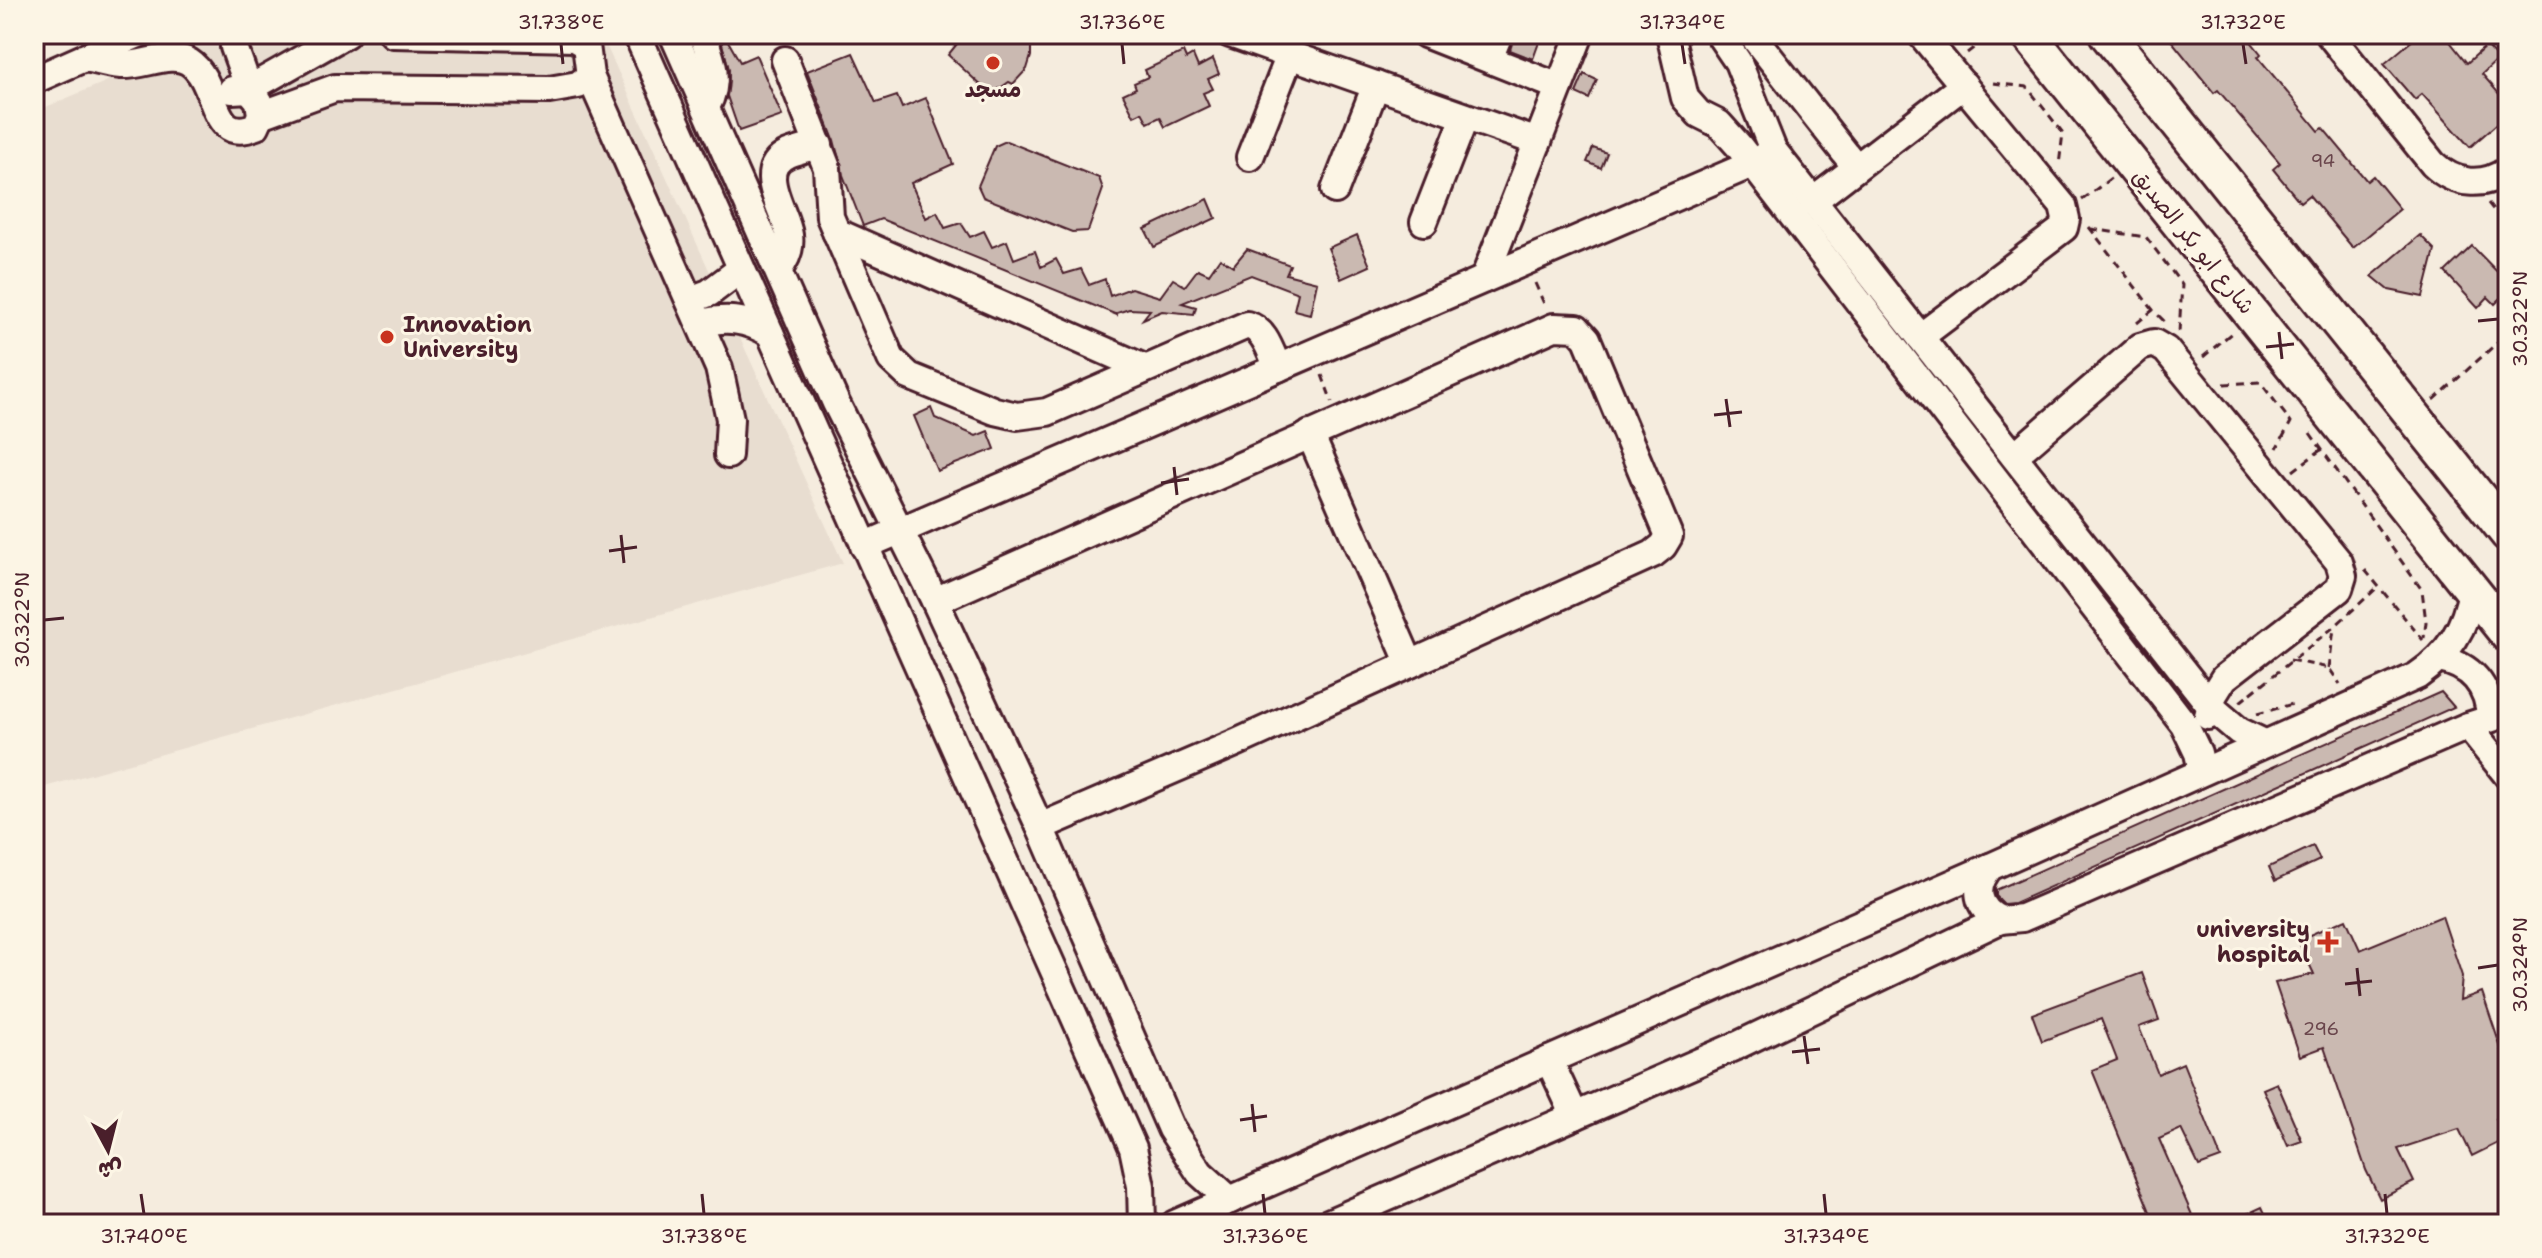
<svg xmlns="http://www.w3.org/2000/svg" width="2542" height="1258" font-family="'Shantell Sans','Playpen Sans Arabic',sans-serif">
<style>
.built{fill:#e8ddd0}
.building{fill:#cab9b1;stroke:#4a1f2b;stroke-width:2}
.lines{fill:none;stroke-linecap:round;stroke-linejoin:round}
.minor-casing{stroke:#4a1f2b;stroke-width:32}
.major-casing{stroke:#4a1f2b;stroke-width:40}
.path{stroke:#4a1f2b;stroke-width:3;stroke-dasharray:8 6;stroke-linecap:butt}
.minor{stroke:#fcf5e5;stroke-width:26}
.major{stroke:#fcf5e5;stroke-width:34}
.ticks{fill:none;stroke:#4a1f2b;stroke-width:3}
.poi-dot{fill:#c8321e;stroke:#fcf5e5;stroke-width:3}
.labels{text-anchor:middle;stroke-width:6;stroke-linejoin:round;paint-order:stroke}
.number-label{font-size:18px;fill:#6a464c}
.poi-label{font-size:22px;font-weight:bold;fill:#4a1f2b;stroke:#fcf5e5}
.street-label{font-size:22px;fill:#4a1f2b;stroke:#fcf5e5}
.neatline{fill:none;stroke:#4a1f2b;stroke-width:3}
.ticks-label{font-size:20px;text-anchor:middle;fill:#4a1f2b}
</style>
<rect width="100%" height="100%" fill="#f5ecde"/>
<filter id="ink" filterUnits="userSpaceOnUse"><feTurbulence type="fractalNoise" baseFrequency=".0125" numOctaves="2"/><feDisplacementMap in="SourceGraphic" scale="16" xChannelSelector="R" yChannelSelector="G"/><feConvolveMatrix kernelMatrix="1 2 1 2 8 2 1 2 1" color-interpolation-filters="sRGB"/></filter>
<g filter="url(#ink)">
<path class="built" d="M219,34H601L843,563L34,790V112Z"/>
<g class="building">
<path d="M724,34L740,62L756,55L782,116L739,131L727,96L729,69L720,37Z"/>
<path d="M965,34H1024L1031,41V56L1027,69L1013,84L1009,82L999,89H985L948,55Z"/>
<path d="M1515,34H1542L1533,59L1510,50Z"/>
<path d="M2166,34H2245L2261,54L2258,57L2319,131L2323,128L2367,181L2373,176L2400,209L2353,248L2309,195L2300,202L2273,169L2280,163L2218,90L2214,93Z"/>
<path d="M2420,34H2444L2467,63L2486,46L2498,59L2482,74L2508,104V114L2470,147L2422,94L2415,100L2384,64Z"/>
<path d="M1183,52L1186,59L1193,55L1198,67L1213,59L1219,74L1208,79L1213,89L1203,93L1209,106L1165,127L1160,117L1148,123L1142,112L1134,116L1123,94L1136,88L1134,83L1148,77L1145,70Z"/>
<path d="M853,53L876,103L897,96L902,108L926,98L953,164L911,183L926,218L937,212L945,228L961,223L970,237L984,231L992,247L1007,241L1014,259L1035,251L1041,267L1056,259L1064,274L1081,269L1089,285L1105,279L1110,296L1131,288L1160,297L1173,279L1185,286L1198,269L1209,274L1220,258L1233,266L1247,249L1290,265L1286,274L1317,282L1310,314L1294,310L1298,293L1251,275L1182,303L1196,307L1194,314L1162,311L1143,319L1150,310L1129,309L1117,313V315L881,219L863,226L843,175L834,140L807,71Z"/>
<path d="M1584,74L1597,80L1589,99L1576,93Z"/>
<path d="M1006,141L1099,178L1103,189L1088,231L1072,232L983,197L978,186L995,146Z"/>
<path d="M1593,148L1607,153L1601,168L1587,162Z"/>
<path d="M1208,199L1216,218L1154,247L1145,229Z"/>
<path d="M1357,235L1370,266L1341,279L1328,248Z"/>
<path d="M2420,235L2435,250L2423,297L2389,290L2372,276Z"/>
<path d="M2472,246L2508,283V291L2495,304L2488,297L2478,308L2445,272Z"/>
<path d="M931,408L935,418L976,436L988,431L995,449L937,471L914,416Z"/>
<path d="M2441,692L2454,707L2014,903L2004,904L1996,896V890Z"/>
<path d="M2313,846L2320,860L2275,881L2269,867Z"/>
<path d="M2442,916L2462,976L2460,1000L2482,992L2508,1069L2505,1108L2507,1115L2496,1119L2506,1139L2472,1156L2459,1129L2398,1149L2414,1182L2380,1199L2366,1170L2324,1047L2300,1056L2275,983L2314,974L2298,940L2346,919L2360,950Z"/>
<path d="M2142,973L2159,1020L2139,1027L2158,1074L2183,1063L2221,1158L2199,1166L2181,1129L2159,1139L2196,1224H2155L2092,1070L2117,1060L2101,1019L2042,1041L2032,1014Z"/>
<path d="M2277,1083L2302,1141L2288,1146L2263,1089Z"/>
<path d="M2262,1207L2268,1220L2260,1224H2225Z"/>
</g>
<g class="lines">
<g class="minor-casing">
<g id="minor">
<path d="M637,34L1133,1148L1141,1186L1142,1224"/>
<path d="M673,34L836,403L935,601L1040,827L1171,1129L1200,1173L1230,1200"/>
<path d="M702,34C712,60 721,81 706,107"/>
<path d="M1230,34L1538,142"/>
<path d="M1425,34L1559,87"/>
<path d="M1670,34L1685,98L1699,114L1719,124L1738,145L2184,724L2198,753L2202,771"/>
<path d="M1719,34L1738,62L1773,150L2212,708L2239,731L2264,743"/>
<path d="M1755,34L1756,40L1856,167"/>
<path d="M2329,34L2433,164C2455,185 2483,188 2508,170"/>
<path d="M84,58C96,60 109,64 121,65C142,67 171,50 189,62C220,82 208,146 256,126L261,115L259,101L249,89L234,47L240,34"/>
<path d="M1489,59L1499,34"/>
<path d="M785,60L827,168L830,217L891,359L909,376L995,411L1017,416L1047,412L1247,325C1265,329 1271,353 1278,368"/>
<path d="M590,76L719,368L730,419L728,455"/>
<path d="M34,80L138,34"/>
<path d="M232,90L249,89L346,34"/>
<path d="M261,115L335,88L549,90L578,85L590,76L586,45L574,38L393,34"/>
<path d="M1250,157L1290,55"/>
<path d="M1335,190L1376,85"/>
<path d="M1813,201L1964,85"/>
<path d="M1424,222L1465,117"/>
<path d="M836,232L1144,368"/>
<path d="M778,270C786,260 791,249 789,235C786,211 753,170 788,154C798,150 809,148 819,145"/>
<path d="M1484,279L1580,34"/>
<path d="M690,300L709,293L741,269"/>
<path d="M701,323C728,317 746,319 770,333"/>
<path d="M1920,337L2064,228L2066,219L2063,206L1921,34"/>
<path d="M1310,434L1410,664"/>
<path d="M2014,456L2140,347L2154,343L2166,350L2339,562L2343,576L2339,589L2224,678L2214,694L2208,716"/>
<path d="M864,546L1752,164L1773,150"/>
<path d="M2472,590C2466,627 2449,654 2417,676L1990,867C1973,887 1976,908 2000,920L2022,918L2468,726L2508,713"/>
<path d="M935,601L1554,327L1577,328L1587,339L1669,536L1663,546L1653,554L1238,742L1040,827"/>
<path d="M2439,659C2471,665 2489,686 2490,718"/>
<path d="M2468,726L2508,776"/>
<path d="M1549,1060L1575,1116"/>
<path d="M1175,1224L1990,867"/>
<path d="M1326,1224L1736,1046L2000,920"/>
</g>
</g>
<g class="major-casing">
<g id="major">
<path d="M2028,34L2508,635"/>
<path d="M2107,34L2508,534"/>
</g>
</g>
<g class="path">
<path d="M1967,53L1992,34"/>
<path d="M1993,83L2027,87L2063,133L2059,165"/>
<path d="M2082,200L2111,178"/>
<path d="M2488,203L2508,228"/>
<path d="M2089,227L2153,310"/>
<path d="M2091,229L2146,237L2182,285L2179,332"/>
<path d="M1535,283L1545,306"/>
<path d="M2137,323L2153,310L2164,321"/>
<path d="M2203,357L2234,331"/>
<path d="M1322,375L1332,402"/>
<path d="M2224,384L2260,382L2291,422L2277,448"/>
<path d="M2434,400L2508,333"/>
<path d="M2310,433L2422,590L2426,622L2424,638"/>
<path d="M2293,471L2322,449"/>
<path d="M2365,570L2423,640"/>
<path d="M2290,660L2329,668L2340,684"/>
<path d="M2329,668L2334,628"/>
<path d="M2240,702L2334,627L2379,586"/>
<path d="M2257,714L2296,703"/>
</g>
<use href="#minor" class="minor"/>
<use href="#major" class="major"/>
</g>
</g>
<path class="ticks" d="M561,44L563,64M1122,44L1124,64M1682,44L1685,64M2243,44L2246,64M2478,321L2498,319M2279,332L2282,359M2266,347L2294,344M1726,399L1730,427M1714,415L1742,412M1174,467L1177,495M1161,483L1189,479M621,535L624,563M609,551L637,547M44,620L64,618M2357,968L2360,996M2478,968L2498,965M2345,984L2372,981M1804,1036L1808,1064M1792,1052L1820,1049M1252,1104L1255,1132M1240,1120L1267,1116M141,1194L144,1214M702,1194L704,1214M1263,1194L1265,1214M1824,1194L1826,1214M2385,1194L2387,1214"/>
<g class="poi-dot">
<circle cx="993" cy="63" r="8"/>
<circle cx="387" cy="337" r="8"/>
<path d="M2324 930h8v8h8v8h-8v8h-8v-8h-8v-8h8z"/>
</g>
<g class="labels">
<g class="number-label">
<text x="2323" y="167">94</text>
<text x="2321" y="1035">296</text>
</g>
<g class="poi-label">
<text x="993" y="97">مسجد</text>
<text x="403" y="332" text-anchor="start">Innovation<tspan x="403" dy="25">University</tspan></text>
<text x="2310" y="937" text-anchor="end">university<tspan x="2310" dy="25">hospital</tspan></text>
</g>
<g class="street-label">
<text transform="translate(2194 241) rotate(51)" y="8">شارع ابو بكر الصديق</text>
</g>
</g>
<rect width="2542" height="1258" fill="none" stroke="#fcf5e5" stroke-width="88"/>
<g transform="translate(108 1150) rotate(173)" stroke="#fcf5e5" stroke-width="6" paint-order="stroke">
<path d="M0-6L14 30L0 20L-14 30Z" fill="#4a1f2b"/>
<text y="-12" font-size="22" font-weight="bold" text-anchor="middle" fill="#4a1f2b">ش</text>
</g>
<rect x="44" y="44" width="2454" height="1170" class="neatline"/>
<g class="ticks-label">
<text x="561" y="29">31.738°E</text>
<text x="1122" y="29">31.736°E</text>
<text x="1682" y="29">31.734°E</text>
<text x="2243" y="29">31.732°E</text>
<text transform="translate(2520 319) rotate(-90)" y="7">30.322°N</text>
<text transform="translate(22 620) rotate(-90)" y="7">30.322°N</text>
<text transform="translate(2520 965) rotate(-90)" y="7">30.324°N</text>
<text x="144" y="1243">31.740°E</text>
<text x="704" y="1243">31.738°E</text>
<text x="1265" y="1243">31.736°E</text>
<text x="1826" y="1243">31.734°E</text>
<text x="2387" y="1243">31.732°E</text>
</g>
</svg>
